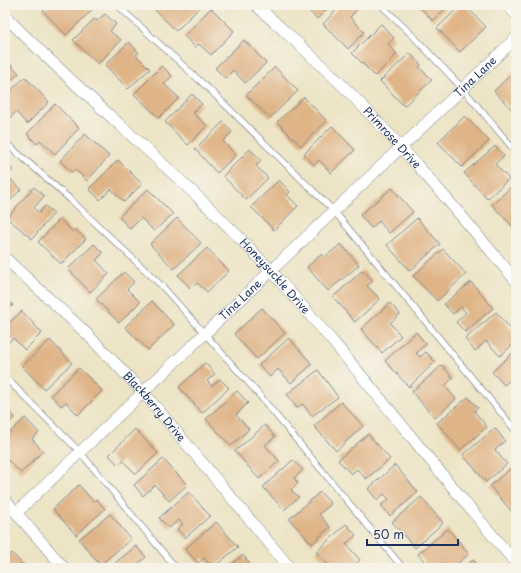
<svg xmlns="http://www.w3.org/2000/svg" width="521" height="573" font-family="'Playpen Sans',sans-serif">
<style>
.building{fill:#dfb486}
.lines{fill:none;stroke-linecap:round;stroke-linejoin:round}
.service-casing{stroke:#848a92;stroke-width:7}
.minor-casing{stroke:#848a92;stroke-width:12}
.service{stroke:#fff;stroke-width:5.5}
.minor{stroke:#fff;stroke-width:11}
.labels{text-anchor:middle;stroke-width:3;stroke-linejoin:round;paint-order:stroke}
.street-label{font-size:11px;fill:#1b2f5e;stroke:#f7f3e8}
</style>
<rect width="100%" height="100%" fill="#f7f3e8"/>
<filter id="ink" filterUnits="userSpaceOnUse"><feTurbulence type="fractalNoise" baseFrequency=".025" numOctaves="2"/><feDisplacementMap in="SourceGraphic" scale="8" xChannelSelector="R" yChannelSelector="G"/><feConvolveMatrix kernelMatrix="1 2 1 2 8 2 1 2 1" color-interpolation-filters="sRGB"/></filter>
<filter id="wash" filterUnits="userSpaceOnUse"><feTurbulence type="fractalNoise" baseFrequency=".012" numOctaves="4" result="noise"/><feDisplacementMap in="SourceGraphic" scale="16" xChannelSelector="R" yChannelSelector="G"/><feGaussianBlur stdDeviation="0.9" result="paint"/><feColorMatrix in="noise" values="0 0 0 0 0 0 0 0 0 0 0 0 0 0 0 0 0 1.4 0 .05"/><feComposite in="paint" operator="in"/></filter>
<g filter="url(#wash)">
<rect width="100%" height="100%" fill="#ece4c5"/>
<g id="blocks">
<g class="building">
<path d="M50,5H92L94,8L66,35L43,11Z"/>
<path d="M156,5H202L176,31L153,8Z"/>
<path d="M303,5H331L317,19Z"/>
<path d="M341,5H359L360,6L350,17L364,32L348,49L323,24Z"/>
<path d="M418,5H449L433,21Z"/>
<path d="M461,5H465L486,27L460,52L437,28Z"/>
<path d="M211,8L234,31L211,55L199,44L195,47L184,36Z"/>
<path d="M105,14L116,24L110,31L121,40L98,64L73,40L94,19L97,21Z"/>
<path d="M381,24L394,38L388,44L397,54L375,76L352,53Z"/>
<path d="M244,40L266,63L245,83L233,70L225,78L215,68Z"/>
<path d="M129,42L139,53L136,55L150,69L128,89L105,65Z"/>
<path d="M410,53L421,65L419,67L432,80L404,106L380,81Z"/>
<path d="M5,59L19,73L5,86Z"/>
<path d="M162,66L172,76L164,84L179,98L159,118L134,94Z"/>
<path d="M275,67L298,91L270,118L246,95Z"/>
<path d="M516,70V114L494,91Z"/>
<path d="M25,77L49,102L27,124L16,112L9,119L5,115V96Z"/>
<path d="M192,94L202,104L193,113L207,126L188,145L165,122Z"/>
<path d="M304,97L327,121L301,146L277,122Z"/>
<path d="M55,104L79,128L55,154L40,140L37,144L27,134Z"/>
<path d="M465,116L489,141L462,167L438,142Z"/>
<path d="M223,122L232,132L223,141L236,155L217,173L195,149Z"/>
<path d="M332,126L355,150L331,173L319,160L314,165L304,154Z"/>
<path d="M85,134L109,156L87,181L75,169L72,172L60,161Z"/>
<path d="M495,146L504,156L495,164L509,179L487,199L464,173Z"/>
<path d="M250,149L261,160L256,166L268,178L246,200L223,176Z"/>
<path d="M118,160L142,184L124,202L111,189L100,200L89,189Z"/>
<path d="M5,162L13,170L7,176L21,189L5,206Z"/>
<path d="M279,180L290,192L287,195L298,206L274,230L251,207Z"/>
<path d="M516,182V230L492,205Z"/>
<path d="M34,187L44,196L34,208L39,213L45,206L54,213L32,239L7,218Z"/>
<path d="M392,188L413,212L389,233L379,221L371,228L360,215Z"/>
<path d="M148,189L173,214L154,231L141,218L130,229L119,217Z"/>
<path d="M177,218L201,243L174,269L150,244Z"/>
<path d="M417,218L440,244L410,271L387,245Z"/>
<path d="M60,219L73,232L75,229L86,239L61,264L38,242Z"/>
<path d="M94,244L103,253L96,260L109,274L90,292L68,269Z"/>
<path d="M341,244L359,265L328,291L307,267L322,254L325,257Z"/>
<path d="M207,248L229,271L207,292L197,283L191,289L178,275Z"/>
<path d="M443,249L466,274L437,301L413,276Z"/>
<path d="M363,270L373,281L367,286L380,299L355,322L333,297Z"/>
<path d="M124,272L134,282L127,289L140,302L119,323L96,299Z"/>
<path d="M471,282L493,308L465,332L456,322L466,313L461,307L453,314L444,304Z"/>
<path d="M5,297L13,305L5,312Z"/>
<path d="M152,301L174,325L148,350L125,327Z"/>
<path d="M390,303L400,314L390,323L401,336L382,353L361,329Z"/>
<path d="M262,308L285,333L257,359L234,334Z"/>
<path d="M22,311L42,333L25,350L13,338L5,346V327Z"/>
<path d="M496,312L516,335V342L500,356L486,341L475,351L465,339Z"/>
<path d="M416,332L426,344L416,353L420,357L426,352L435,362L409,387L385,361Z"/>
<path d="M289,338L312,364L291,383L278,369L270,377L259,365Z"/>
<path d="M50,340L72,363L44,389L22,366Z"/>
<path d="M516,350V386L510,380L504,385L492,372Z"/>
<path d="M205,363L215,374L207,381L212,386L220,379L229,388L202,413L179,387Z"/>
<path d="M442,365L453,378L445,386L456,399L435,418L412,392Z"/>
<path d="M79,368L102,391L78,415L66,402L61,406L51,395Z"/>
<path d="M318,370L338,397L312,416L303,404L297,408L287,394Z"/>
<path d="M237,391L248,403L236,415L249,429L231,446L206,419Z"/>
<path d="M468,397L478,408L474,411L487,427L460,450L437,423Z"/>
<path d="M341,402L363,426L336,451L314,426Z"/>
<path d="M5,407L15,417L5,427Z"/>
<path d="M25,418L39,433L32,439L43,451L21,473L5,457V437Z"/>
<path d="M265,425L275,437L265,445L279,461L259,479L235,451Z"/>
<path d="M495,428L505,441L495,450L507,464L486,482L463,455Z"/>
<path d="M135,429L158,453L136,474L123,461L118,465L109,455Z"/>
<path d="M368,434L390,459L366,479L357,469L351,474L338,460Z"/>
<path d="M163,459L187,485L169,501L155,485L143,496L134,485Z"/>
<path d="M293,460L303,470L294,478L298,483L291,490L299,497L284,510L263,487Z"/>
<path d="M516,464V508L512,512L490,486Z"/>
<path d="M395,465L418,492L390,516L381,505L389,499L384,494L377,500L368,489Z"/>
<path d="M79,485L93,501L96,499L105,509L76,535L53,509Z"/>
<path d="M189,492L210,516L185,538L177,529L183,524L179,520L169,528L159,518Z"/>
<path d="M320,492L331,504L319,514L330,527L312,544L289,519Z"/>
<path d="M421,497L443,523L415,548L392,522Z"/>
<path d="M110,514L131,539L100,565L79,539Z"/>
<path d="M216,522L238,547L213,568L204,558L198,563L185,549Z"/>
<path d="M346,524L356,535L346,544L360,560L352,568H331L316,552Z"/>
<path d="M448,529L469,554L452,568H430L418,554Z"/>
<path d="M136,546L146,557L138,564L141,568H109Z"/>
<path d="M12,553L26,568H5V560Z"/>
<path d="M243,555L253,568H227Z"/>
<path d="M473,560L480,568H463Z"/>
</g>
</g>
</g>
<g filter="url(#ink)">
<use href="#blocks" fill-opacity="0" stroke="#848a92" stroke-width="1"/>
<g class="lines">
<g class="service-casing">
<g id="service">
<path d="M117,5L210,90L334,211L516,431"/>
<path d="M381,5L415,38L463,89L516,152"/>
<path d="M5,142L71,200L162,286L255,390L403,568"/>
<path d="M5,377L80,452L176,568"/>
</g>
</g>
<g class="minor-casing">
<g id="minor">
<path id="s1" d="M256,5C286,33 318,61 347,90C407,151 462,216 516,281"/>
<path d="M507,5L516,14"/>
<path id="s2" d="M5,16C91,104 188,180 271,271C357,365 433,467 516,563"/>
<path id="s3" d="M5,258L84,331L144,393L290,568"/>
<path d="M5,500L64,568"/>
<path id="s4" d="M17,512L516,38"/>
</g>
</g>
<use href="#service" class="service"/>
<use href="#minor" class="minor"/>
</g>
</g>
<g class="labels">
<g class="street-label">
<text dy="4" stroke="none"><textPath href="#s4" startOffset="632">Tina Lane</textPath></text>
<text dy="4" stroke="none"><textPath href="#s1" startOffset="190">Primrose Drive</textPath></text>
<text dy="4" stroke="none"><textPath href="#s2" startOffset="375">Honeysuckle Drive</textPath></text>
<text dy="4" stroke="none"><textPath href="#s4" startOffset="308">Tina Lane</textPath></text>
<text dy="4" stroke="none"><textPath href="#s3" startOffset="211">Blackberry Drive</textPath></text>
</g>
</g>
<rect width="521" height="573" fill="none" stroke="#f7f3e8" stroke-width="20"/>
<path d="M367 539v6h91v-6" fill="none" stroke="#1b2f5e" stroke-width="2"/>
<text x="373" y="539" font-size="12" fill="#1b2f5e" stroke="#f7f3e8" stroke-width="3" paint-order="stroke">50 m</text>
</svg>
